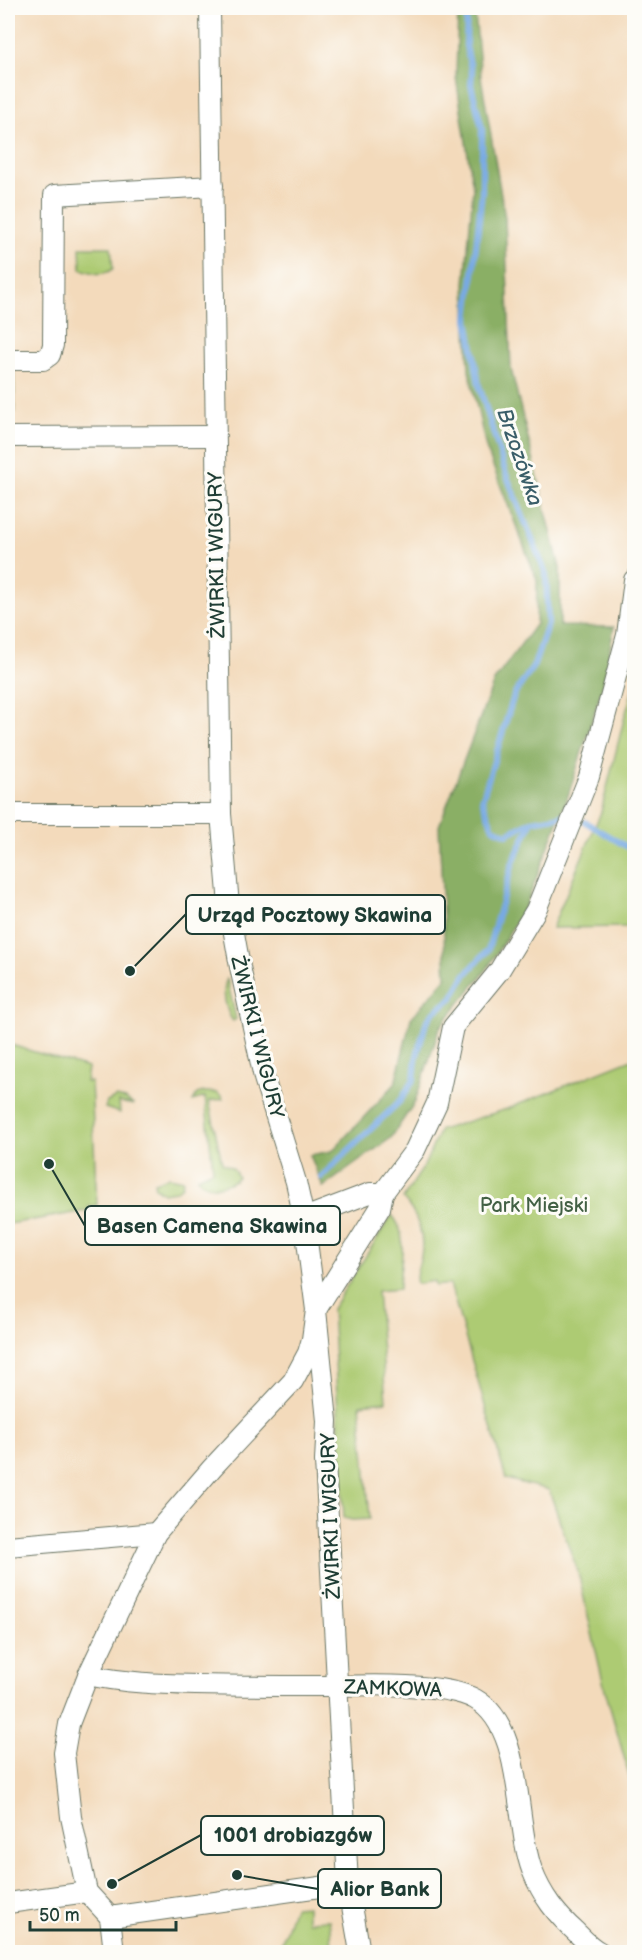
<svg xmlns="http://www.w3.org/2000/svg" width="642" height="1960" font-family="'Balsamiq Sans',sans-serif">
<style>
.green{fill:#adcb73;stroke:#668454;stroke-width:1.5}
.forest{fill:#8aaf65;stroke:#54764c;stroke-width:1.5}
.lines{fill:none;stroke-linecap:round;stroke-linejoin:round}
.stream{stroke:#78aae3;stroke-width:6}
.minor-casing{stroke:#697463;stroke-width:22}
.minor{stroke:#fff;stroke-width:20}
.labels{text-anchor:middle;stroke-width:6;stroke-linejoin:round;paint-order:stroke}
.street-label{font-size:20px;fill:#1f3d34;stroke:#fdfcf7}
.park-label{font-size:20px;fill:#426044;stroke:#fdfcf7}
.water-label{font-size:21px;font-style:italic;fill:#3a5e69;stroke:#fdfcf7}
.leader{fill:none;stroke:#1f3d34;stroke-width:2}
.callout-dot{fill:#1f3d34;stroke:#fdfcf7;stroke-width:2}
.callout{fill:#fdfcf7;stroke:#1f3d34;stroke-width:2}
.callout-label{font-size:21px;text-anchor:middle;font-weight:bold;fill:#1f3d34}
</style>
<rect width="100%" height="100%" fill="#fdfcf7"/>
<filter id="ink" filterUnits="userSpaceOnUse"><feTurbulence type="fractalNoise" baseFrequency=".0167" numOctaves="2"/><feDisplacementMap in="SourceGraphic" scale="12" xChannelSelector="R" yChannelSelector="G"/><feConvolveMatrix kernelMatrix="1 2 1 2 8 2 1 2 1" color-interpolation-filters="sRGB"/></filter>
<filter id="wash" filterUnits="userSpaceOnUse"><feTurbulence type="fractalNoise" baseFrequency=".008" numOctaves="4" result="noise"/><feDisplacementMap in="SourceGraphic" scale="24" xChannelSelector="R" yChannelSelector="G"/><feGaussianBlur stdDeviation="1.35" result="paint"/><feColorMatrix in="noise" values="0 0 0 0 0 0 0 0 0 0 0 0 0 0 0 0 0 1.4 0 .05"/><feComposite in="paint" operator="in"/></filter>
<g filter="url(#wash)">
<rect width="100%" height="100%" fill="#f3dabb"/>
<g class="green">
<path d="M80,247H111L113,269C101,277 94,273 81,269Z"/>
<path d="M8,371H14L15,412H8Z"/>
<path d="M634,686V927L552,928L601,812L624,719Z"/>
<path d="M227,979L236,1019L233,1021C226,1012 221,990 227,979Z"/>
<path d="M8,1044L88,1068L86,1082H91L97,1205L90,1206L86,1211L8,1224Z"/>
<path d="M634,1058V1792L604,1686L579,1576L549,1490L506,1479L450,1284L435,1286L434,1281L417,1284C414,1274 419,1267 421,1256C425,1235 417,1214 403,1199L424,1166L440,1130L507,1109Z"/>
<path d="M204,1092C212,1092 219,1091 223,1099L209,1101L222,1163L233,1168L238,1177C228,1187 205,1191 197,1177L213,1170L205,1097L193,1101L197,1094Z"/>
<path d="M116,1097L125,1099L134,1105L119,1102L120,1113L105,1108L107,1102Z"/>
<path d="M169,1177L183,1180L182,1186L176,1191L163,1193L155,1187L154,1182Z"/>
<path d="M392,1215C410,1236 399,1265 399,1289L377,1291L386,1401L360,1404L370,1519L352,1520L344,1518L332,1309Z"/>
<path d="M307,1906V1921L329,1920L333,1952H278L294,1907Z"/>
</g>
<path class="forest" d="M458,9L477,8L475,14L481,77L505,218L511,369L560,568V626L614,627L603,685L567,799L526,905L487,969L440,1027L415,1102L391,1138L323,1187L310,1155L332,1151L395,1084L411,1018L446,978L439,826L494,681L536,624L537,580L486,448L469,371L465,284L473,188L456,77Z"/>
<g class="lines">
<g class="stream">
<path d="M467,8L466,46L472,73L471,85L482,128V192L468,319L479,385L506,474L546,574L548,624L534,665L514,695L482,800L493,828L507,834L532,821L562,816"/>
<path d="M585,822L634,851"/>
<path d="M321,1177L401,1100L414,1079L416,1059L426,1023L433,1013L452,998L466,974L488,950L513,862L532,821"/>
</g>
</g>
</g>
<g filter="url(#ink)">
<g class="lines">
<g class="minor-casing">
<g id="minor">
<path d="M210,8L221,814L229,905L240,967L264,1078L296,1182L304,1218L316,1310L327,1421L325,1461L348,1883L360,1952"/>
<path d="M8,360H43L50,355L53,345L54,195L213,186"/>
<path d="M8,437L214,436"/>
<path d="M8,814H221"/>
<path d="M304,1218L370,1193H383"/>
<path d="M8,1546L156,1533"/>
<path d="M88,1675C124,1683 160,1684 196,1685C240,1686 284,1686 328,1686C364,1685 445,1682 475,1699C525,1727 514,1822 532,1870C542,1896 556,1914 576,1932C583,1939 591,1948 600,1952"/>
<path d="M8,1903L87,1892"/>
<path d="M110,1917L87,1892L71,1817L64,1753L69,1724L88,1675L156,1533L212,1468L293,1381L308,1353L312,1339L316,1310L380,1208L383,1193L415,1150L437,1103L453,1027L499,971L536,910L589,777L627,635L634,580"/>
<path d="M110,1917L348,1883"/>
<path d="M110,1917L114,1952"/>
</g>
</g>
<use href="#minor" class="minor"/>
</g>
</g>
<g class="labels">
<g class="street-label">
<text transform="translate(216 555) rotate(-91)" y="7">ŻWIRKI I WIGURY</text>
<text transform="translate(258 1037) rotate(76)" y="7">ŻWIRKI I WIGURY</text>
<text transform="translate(330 1516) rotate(-92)" y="7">ŻWIRKI I WIGURY</text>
<text transform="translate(393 1688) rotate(2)" y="7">ZAMKOWA</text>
</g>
<g class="park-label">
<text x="534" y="1212">Park Miejski</text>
</g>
<g class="water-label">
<text transform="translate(520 457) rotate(71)" y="7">Brzozówka</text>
</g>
</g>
<path class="leader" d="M130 971L186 914M49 1164L85 1226M112 1884L201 1835M237 1875L318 1889"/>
<g class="callout-dot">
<circle cx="130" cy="971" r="6"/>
<circle cx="49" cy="1164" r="6"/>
<circle cx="112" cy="1884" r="6"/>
<circle cx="237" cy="1875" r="6"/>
</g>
<g class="callout">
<rect x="186" y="895" width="259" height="39" rx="6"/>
<rect x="85" y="1206" width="255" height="39" rx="6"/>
<rect x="201" y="1816" width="183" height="39" rx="6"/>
<rect x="318" y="1869" width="123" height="39" rx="6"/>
</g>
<g class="callout-label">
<text x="315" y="922">Urząd Pocztowy Skawina</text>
<text x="212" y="1233">Basen Camena Skawina</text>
<text x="293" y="1842">1001 drobiazgów</text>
<text x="380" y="1896">Alior Bank</text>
</g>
<rect width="642" height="1960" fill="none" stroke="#fdfcf7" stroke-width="30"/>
<path d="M30 1921v9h146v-9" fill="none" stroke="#1f3d34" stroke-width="3"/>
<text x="39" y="1921" font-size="18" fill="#1f3d34" stroke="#fdfcf7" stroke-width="4.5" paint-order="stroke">50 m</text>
</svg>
